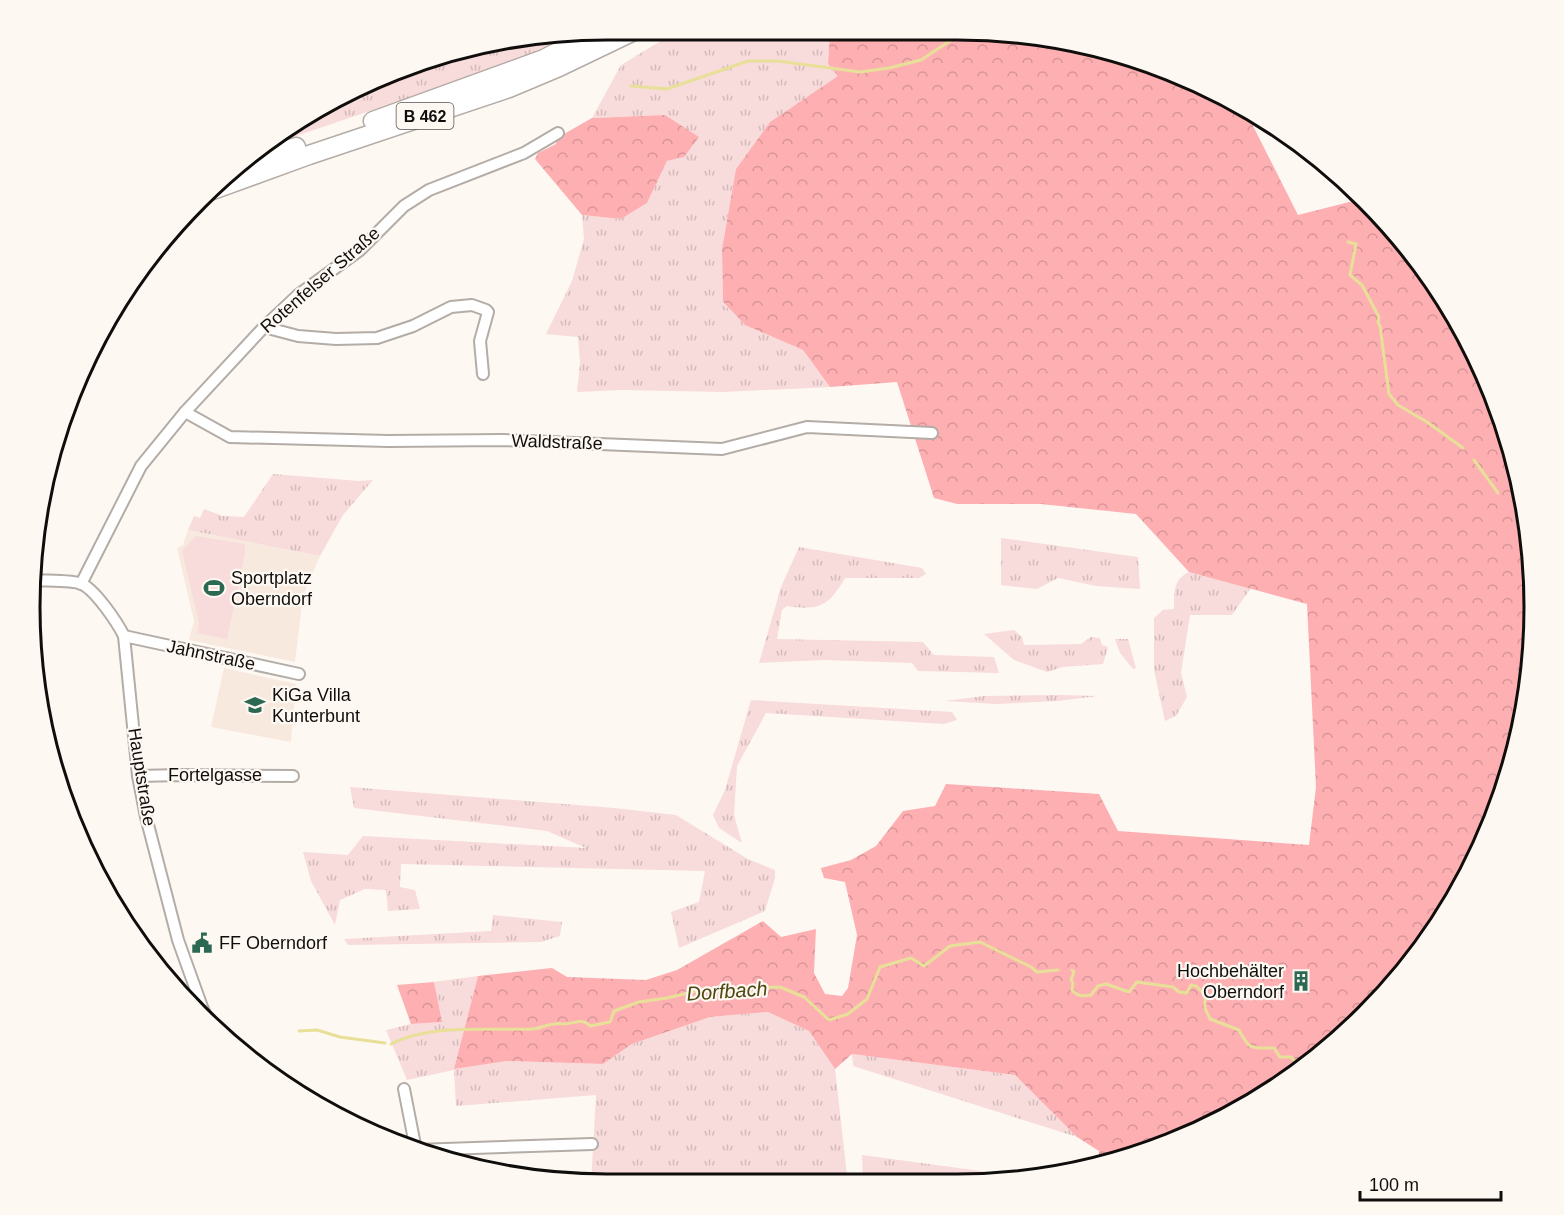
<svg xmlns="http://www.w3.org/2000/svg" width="1564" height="1215" font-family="Helvetica,sans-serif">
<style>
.built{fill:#f8e9de}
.grass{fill:url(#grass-tufts)}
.forest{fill:url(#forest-crowns)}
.pitch{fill:#f8dbdb}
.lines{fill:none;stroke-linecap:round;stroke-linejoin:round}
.stream{stroke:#e8e098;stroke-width:3}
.minor-casing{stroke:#b4aca6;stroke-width:14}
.trunk-casing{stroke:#b4aca6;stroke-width:21}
.minor{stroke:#fff;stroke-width:10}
.trunk{stroke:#fff;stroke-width:18}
.labels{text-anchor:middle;stroke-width:4.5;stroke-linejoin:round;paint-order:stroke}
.shield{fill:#fef8f3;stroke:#575451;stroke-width:1.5}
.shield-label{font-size:16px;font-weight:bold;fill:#100e0c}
.street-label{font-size:18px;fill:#100e0c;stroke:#fef8f3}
.poi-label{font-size:18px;fill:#100e0c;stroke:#fef8f3;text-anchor:start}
.water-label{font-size:20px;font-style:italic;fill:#4d4710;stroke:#fef8f3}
.rim{fill:none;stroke:#100e0c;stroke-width:3}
</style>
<defs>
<pattern id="grass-tufts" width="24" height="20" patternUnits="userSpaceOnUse" patternTransform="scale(1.5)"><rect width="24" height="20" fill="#f8dbdb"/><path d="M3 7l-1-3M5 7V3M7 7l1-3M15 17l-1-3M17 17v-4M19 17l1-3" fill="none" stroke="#d4bbbb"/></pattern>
<pattern id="forest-crowns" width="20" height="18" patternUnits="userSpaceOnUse" patternTransform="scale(1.5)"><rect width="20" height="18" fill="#fdafb2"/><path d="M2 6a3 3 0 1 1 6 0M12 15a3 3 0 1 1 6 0" fill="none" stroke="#d89598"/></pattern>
</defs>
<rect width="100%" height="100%" fill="#fef8f3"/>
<g class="built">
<path d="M188,530L320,556L303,596L295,662L189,640L194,621L177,548L183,545Z"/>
<path d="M224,668L296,684L291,742L211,727Z"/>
</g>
<g class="grass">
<path d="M679,30L830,31L828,64L839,76L770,122L736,169L722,249L723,303L745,325L803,350L830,387L722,392L622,390L577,392L580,363L578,337L546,334L572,281L584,239L582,215L621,219L647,203L667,161L684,157L665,115L592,118L621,65Z"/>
<path d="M578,34C478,77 373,109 270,145L318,108L458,50Z"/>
<path d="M273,474L359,481L373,480L343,515L320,556L188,530L194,516L200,518L204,509L223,516L244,517Z"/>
<path d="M1001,538L1138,557L1140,589L1096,586L1058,578L1037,589L1001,585Z"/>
<path d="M799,547L922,568L926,574L919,578H845C829,606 819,611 787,606L782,610L777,639L923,642L934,655L994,657L999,673L918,671L912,663L824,660L759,663L781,587Z"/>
<path d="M1189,572L1251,588L1232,615H1190L1181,673L1187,697L1176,716L1165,721L1154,670V618L1163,610L1174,609C1175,592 1172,580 1189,572Z"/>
<path d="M1014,630L1022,637L1024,645L1081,644L1091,637L1100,638L1102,645L1108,647L1103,664L1063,667L1047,672L1014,660L984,634Z"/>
<path d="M1115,639H1128L1136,668L1133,669L1120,653Z"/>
<path d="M1061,695L1098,696L1057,701L996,704L945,701L984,696Z"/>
<path d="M751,700L952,712L957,720L944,724L766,713L737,766L734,815L742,843L719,828L713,815L725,790Z"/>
<path d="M350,787L614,808L676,815L748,859L775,870V878L765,911L679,948L671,912L699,902L705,871L401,864L400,887L415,890L420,909L388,911L386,890L365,889L340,900L335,925L311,881L303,852L348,855L363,836L586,848L547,831L354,808Z"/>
<path d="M493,915L562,922L560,936L541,942L348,945L344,939L491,931Z"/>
<path d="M478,976L454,1069L507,1061L603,1064L632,1044L710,1017L768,1012L809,1031L835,1069L848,1184L607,1185L591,1183L596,1095L456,1106L454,1070L407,1080L386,1030L411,1024L441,1022L434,982Z"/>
<path d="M852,1054L1015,1075L1077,1137L853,1066Z"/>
<path d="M862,1155L1026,1177L995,1184H863Z"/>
</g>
<g class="forest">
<path d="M830,31H994L1142,61L1249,118L1298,215L1361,199L1391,227L1456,318L1503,422L1529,532L1533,645L1514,757L1475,863L1415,959L1338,1041L1246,1107L1142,1154L1099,1163V1151L1077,1137L1015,1075L852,1054L835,1069L809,1031L768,1012L710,1017L632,1044L603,1064L507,1061L454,1069L478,976L552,968L567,977L646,980L677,970L763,921L781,937L816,929L814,973L825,994L842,996L848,988L857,935L845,882L824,878L821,868L851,860L876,846L903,811L935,806L946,784L1099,794L1118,831L1309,845L1316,787L1307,604L1189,572L1136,514L1041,504H957L934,498L897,382L830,387L803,350L745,325L723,302L722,249L736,169L770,122L838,76L828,64Z"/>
<path d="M665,115L699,137L684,157L667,161L647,203L621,219L582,215L535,159L538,153L556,144L557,138L592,118Z"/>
<path d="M434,982L442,1022L411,1024L397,985Z"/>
</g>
<path class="pitch" d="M196,536L245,544V553L227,639L197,633L199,623L182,551Z"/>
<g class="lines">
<g class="stream">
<path d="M631,86L667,89L748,61H778L860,72L889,68L921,60L965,31"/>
<path d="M1348,242L1356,244L1350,275L1362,285L1379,317L1378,322L1380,326L1389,394L1398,405L1427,422L1463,448"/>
<path d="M1474,460L1498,493"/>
<path d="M1072,970L1074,972L1071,980L1073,983L1072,990C1078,997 1083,996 1091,995L1098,986L1106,984L1129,992L1137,982L1173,987L1179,992L1187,993L1191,985L1196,986L1205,995V1008L1210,1019L1239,1030C1250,1051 1251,1048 1274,1048L1280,1057H1291L1299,1066H1303"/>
<path d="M299,1031L317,1030L340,1037L385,1043"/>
<path d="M391,1044C434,1023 486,1031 532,1029C540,1029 547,1024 555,1024C558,1023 561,1024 564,1024C574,1024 582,1017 590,1026L610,1022L614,1011L639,1002L667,998L705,989L780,987L804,997L829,1020L848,1014L867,999L880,967L911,958L924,966L950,946L980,942L1031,967L1037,972L1058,970"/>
</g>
<g class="minor-casing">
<g id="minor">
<path d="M264,327L298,336L336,339L377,338L413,326L451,307L472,305L486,310L488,312L480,341L483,374"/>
<path d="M185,412L230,437L388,441L503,440L722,449L807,427L932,433"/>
<path d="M34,580C45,581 73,580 82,584C96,591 117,622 124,636L138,776L146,817L178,940L202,1007L210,1025"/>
<path d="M81,584L141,466L185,412L264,327L298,295L360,250L404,206L429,190L524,153L558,133"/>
<path d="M124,636L299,674"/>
<path d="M138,776L181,775L293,776"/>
<path d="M404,1089L416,1150"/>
<path d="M416,1150L592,1144"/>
</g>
</g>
<g class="trunk-casing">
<g id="trunk">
<path d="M373,121L544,59L597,31"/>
<path d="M245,164L296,147"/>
<path d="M210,191L309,155L509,88L559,67L636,30"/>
</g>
</g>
<use href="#minor" class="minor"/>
<use href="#trunk" class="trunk"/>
</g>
<defs>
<g id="stadium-bare" transform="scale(1.62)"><path d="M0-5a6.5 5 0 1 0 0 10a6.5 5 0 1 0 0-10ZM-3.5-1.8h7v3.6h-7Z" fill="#2c6953" stroke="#fef8f3" stroke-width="2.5" paint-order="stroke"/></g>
<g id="school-bare" transform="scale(1.62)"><path d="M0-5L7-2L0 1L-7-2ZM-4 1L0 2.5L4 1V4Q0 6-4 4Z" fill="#2c6953" stroke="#fef8f3" stroke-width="2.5" paint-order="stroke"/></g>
<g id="civic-bare" transform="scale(1.62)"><path d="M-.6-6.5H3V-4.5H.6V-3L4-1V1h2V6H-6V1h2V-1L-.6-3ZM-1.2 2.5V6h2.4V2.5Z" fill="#2c6953" stroke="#fef8f3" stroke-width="2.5" paint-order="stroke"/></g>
<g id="building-bare" transform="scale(1.62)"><path d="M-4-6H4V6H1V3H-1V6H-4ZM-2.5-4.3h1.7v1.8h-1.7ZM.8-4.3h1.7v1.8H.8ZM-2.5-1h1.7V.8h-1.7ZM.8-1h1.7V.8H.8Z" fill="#2c6953" stroke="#fef8f3" stroke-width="2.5" paint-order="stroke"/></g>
</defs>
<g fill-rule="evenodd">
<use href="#stadium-bare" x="214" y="588"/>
<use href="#school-bare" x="255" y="705"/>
<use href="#civic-bare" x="202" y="943"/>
<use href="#building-bare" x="1301" y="981"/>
</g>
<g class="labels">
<rect class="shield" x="396.5" y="103" width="57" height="26" rx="4.5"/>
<g class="shield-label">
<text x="425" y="122">B 462</text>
</g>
<g class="street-label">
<text transform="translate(320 280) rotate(-41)" y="6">Rotenfelser Straße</text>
<text transform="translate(557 442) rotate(2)" y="6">Waldstraße</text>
<text transform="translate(211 655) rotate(12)" y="6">Jahnstraße</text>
<text x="215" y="781">Fortelgasse</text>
<text transform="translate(142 777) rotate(81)" y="6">Hauptstraße</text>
</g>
<g class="poi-label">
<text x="231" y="584">Sportplatz<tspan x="231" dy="21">Oberndorf</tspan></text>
<text x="272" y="701">KiGa Villa<tspan x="272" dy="21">Kunterbunt</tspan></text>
<text x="219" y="949">FF Oberndorf</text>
<text x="1284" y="977" text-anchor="end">Hochbehälter<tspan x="1284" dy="21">Oberndorf</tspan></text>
</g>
<g class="water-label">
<text transform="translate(727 991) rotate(-4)" y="7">Dorfbach</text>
</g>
</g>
<path d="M0 0H1564V1215H0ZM607 40H957A567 567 0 0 1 1524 607V607A567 567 0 0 1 957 1174H607A567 567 0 0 1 40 607V607A567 567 0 0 1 607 40Z" fill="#fef8f3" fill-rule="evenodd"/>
<path class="rim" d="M607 40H957A567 567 0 0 1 1524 607V607A567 567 0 0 1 957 1174H607A567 567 0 0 1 40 607V607A567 567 0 0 1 607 40Z"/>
<path d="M1360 1191v9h141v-9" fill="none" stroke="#100e0c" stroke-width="3"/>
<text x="1369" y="1191" font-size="18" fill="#100e0c" stroke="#fef8f3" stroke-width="4.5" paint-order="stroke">100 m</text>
</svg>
